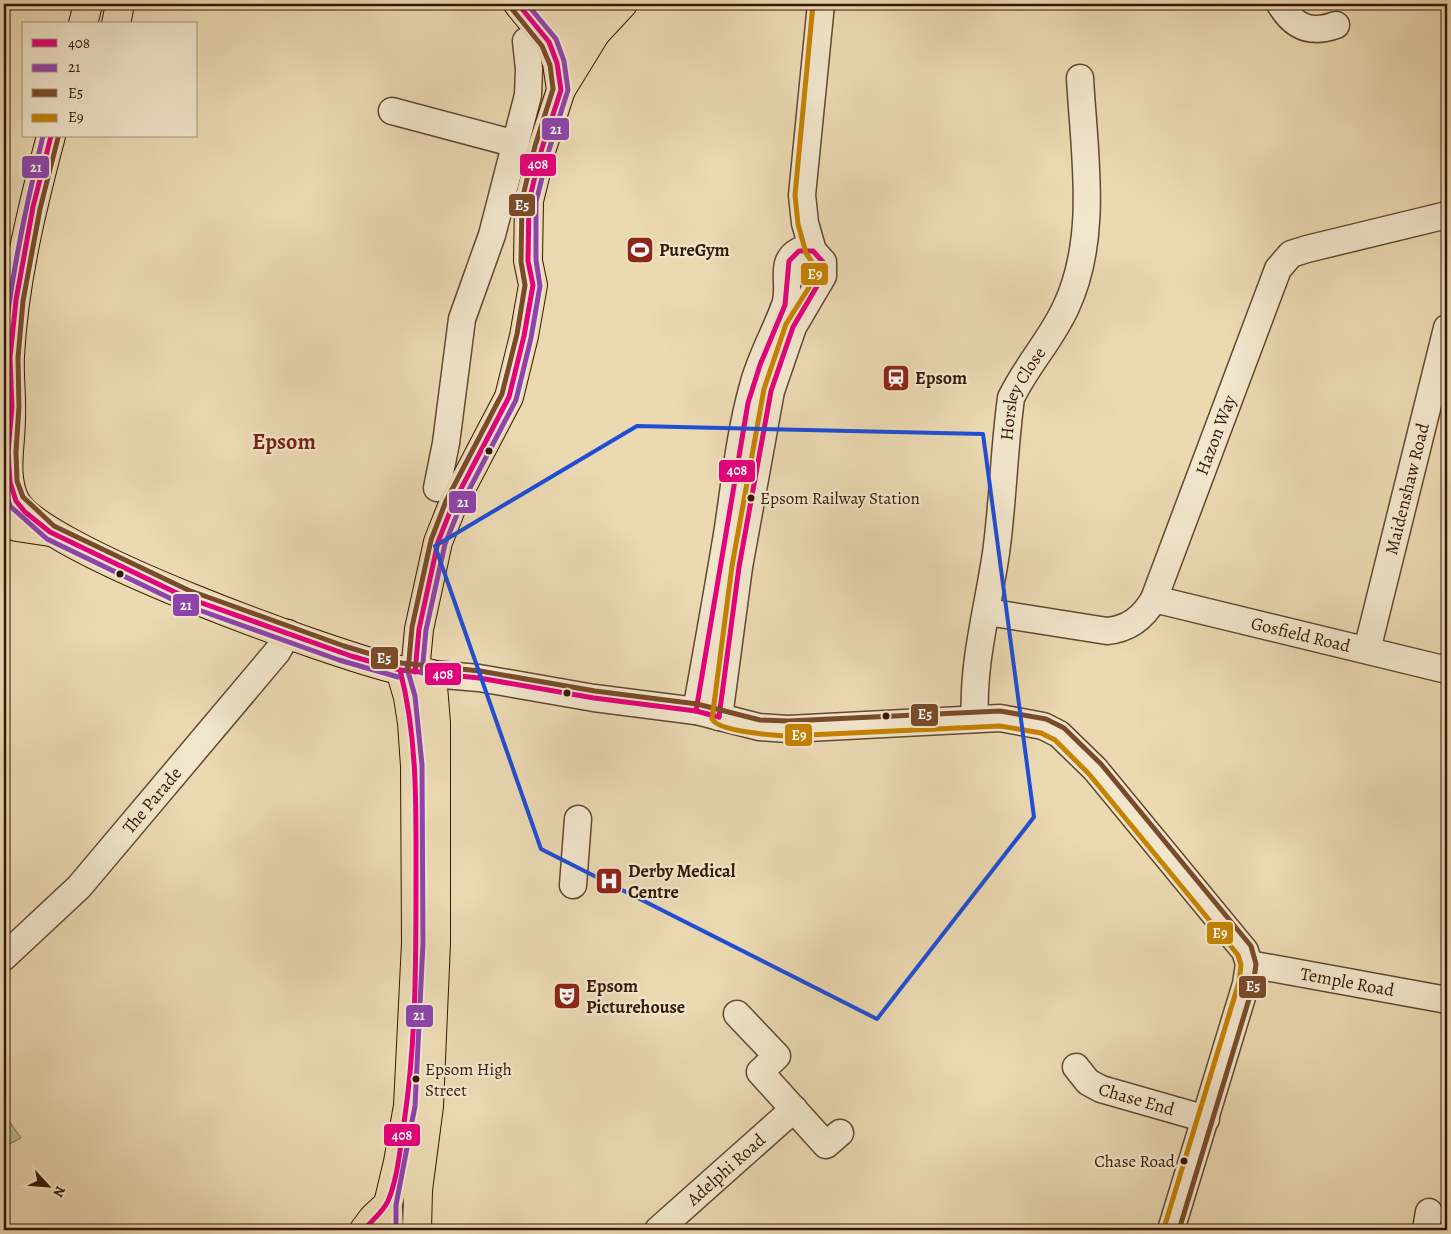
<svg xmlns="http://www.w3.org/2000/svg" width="1451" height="1234" font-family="Alegreya,serif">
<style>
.green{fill:#b5c08e;stroke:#756c48}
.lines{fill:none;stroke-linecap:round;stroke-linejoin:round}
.minor-casing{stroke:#62482f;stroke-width:29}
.major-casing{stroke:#351703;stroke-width:30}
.highway-casing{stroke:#351703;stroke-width:30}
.minor{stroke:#f2e6cd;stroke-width:26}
.major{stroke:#ebd9b2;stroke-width:28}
.highway{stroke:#ebd9b2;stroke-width:28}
.bus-1-casing{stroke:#f2e6cd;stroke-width:9}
.bus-2-casing{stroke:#f2e6cd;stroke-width:9}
.bus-3-casing{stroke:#f2e6cd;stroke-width:9}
.bus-4-casing{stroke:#f2e6cd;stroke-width:9}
.bus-1{stroke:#e5007d;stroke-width:5}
.bus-2{stroke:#8e44ad;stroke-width:5}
.bus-3{stroke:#7a4b2a;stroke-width:5}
.bus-4{stroke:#c68201;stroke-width:5}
.marked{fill:none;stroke:#1d4ed8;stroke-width:4;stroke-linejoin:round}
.bus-dot{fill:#351703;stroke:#f2e6cd;stroke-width:2}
.labels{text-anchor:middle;stroke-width:4.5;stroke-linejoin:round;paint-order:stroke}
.bus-label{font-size:17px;fill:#351703;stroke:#f2e6cd;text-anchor:start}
.poi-label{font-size:18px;font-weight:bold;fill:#351703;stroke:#f2e6cd;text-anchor:start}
.street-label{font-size:18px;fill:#351703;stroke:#f2e6cd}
.district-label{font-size:22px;font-weight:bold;fill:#7a1f14;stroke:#f2e6cd}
.line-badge{stroke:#f2e6cd;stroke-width:2}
.badge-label{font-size:14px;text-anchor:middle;font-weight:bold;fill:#fff}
</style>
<rect width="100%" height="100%" fill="#ebd9b2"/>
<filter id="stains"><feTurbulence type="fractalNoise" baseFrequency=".004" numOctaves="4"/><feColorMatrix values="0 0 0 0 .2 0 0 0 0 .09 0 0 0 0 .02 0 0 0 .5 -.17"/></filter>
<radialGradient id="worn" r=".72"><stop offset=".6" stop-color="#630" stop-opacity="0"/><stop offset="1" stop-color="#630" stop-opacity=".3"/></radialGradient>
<path class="green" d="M4,1114L21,1138L4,1147Z"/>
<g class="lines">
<g class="minor-casing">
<g id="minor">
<path d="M1280,4C1294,28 1311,34 1336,25"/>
<path d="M392,111L516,144"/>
<path d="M813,251L805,223L802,195L821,4"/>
<path d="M437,488L446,443L462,319L492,235L528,95L529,69L526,41"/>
<path id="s1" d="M1154,599L1447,670"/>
<path id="s2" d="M987,612L1107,631C1129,629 1143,618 1154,599L1278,269L1291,254L1307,249L1447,215"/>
<path id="s3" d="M1367,650L1447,328"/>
<path d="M432,674L479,678L594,698L696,711L759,727L788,729L1000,718L1043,726L1059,734L1095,769L1245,951L1249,964L1246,984L1171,1230"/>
<path d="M696,711C707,650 718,589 728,528C735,481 740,432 753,386C760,358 775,333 785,305C792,284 778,262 799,251H813L823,262V276L793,327L771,391L739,567L719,717"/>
<path id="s4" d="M975,719C972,663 988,608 996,553C1003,502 1004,449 1011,398C1026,366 1051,340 1066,307C1099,237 1084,153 1080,78"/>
<path d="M573,885L578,819"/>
<path id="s5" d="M4,957L79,887L277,652L288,633"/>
<path id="s6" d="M1249,964L1447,1000"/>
<path d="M737,1014L777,1056L760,1072L826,1145L840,1133"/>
<path id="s7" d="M1076,1067L1088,1082L1101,1089L1206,1119"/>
<path id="s8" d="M658,1230L794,1109"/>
<path d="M1426,1230L1429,1212"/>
</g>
</g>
<g class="major-casing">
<g id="major">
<path d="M528,4L555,12L571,20L603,24"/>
<path d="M549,42L596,33"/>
<path d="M561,90L596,33L623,4"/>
<path d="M4,520L17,527L50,532"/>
<path d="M364,1230L373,1218L388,1204"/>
</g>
</g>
<g class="highway-casing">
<g id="highway">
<path d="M83,24L88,4"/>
<path d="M116,24L120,4"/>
<path d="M51,136C32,208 14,281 10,356C9,377 12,398 11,418C11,445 3,475 15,500C39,550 337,656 399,670C409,672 421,672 432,674L436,723V943L429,1106L418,1190L417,1230"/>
<path d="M415,672L419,629L438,542L453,504L509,397L524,336L533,285L528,261L529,201L542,148L561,90L557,63L549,42L518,4"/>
<path d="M389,1230L388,1204L398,1162L408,1106L416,943L415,766L412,723L408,697L400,670"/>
</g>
</g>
<use href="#minor" class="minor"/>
<use href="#major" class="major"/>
<use href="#highway" class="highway"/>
<g class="bus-1-casing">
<g id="bus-1">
<path d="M51,136L33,207L16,300L10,358L12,407L8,452L10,482L16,501L25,512L50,532L185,597L351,656L400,670L479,678L594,698L696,711L719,717"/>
<path d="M415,672L419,629L438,542L453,504L509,397L524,336L533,285L528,261L529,201L542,148L561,90L557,63L549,42L518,4"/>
<path d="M696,711L748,403L760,365L785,305L789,261L799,251H813L823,262V276L793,327L771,391L739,567L719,717"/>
<path d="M364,1230C371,1221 383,1212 388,1201C398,1177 400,1148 404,1123C416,1043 416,962 416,881C416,810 418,739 400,670"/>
</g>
</g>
<g class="bus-2-casing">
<g id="bus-2">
<path d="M4,346C11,274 26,205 43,136"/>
<path d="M4,487L10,506L47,539L182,604L339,660L398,677"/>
<path d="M422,673L426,630L445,544L460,507L516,400L531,338L540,286L536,260V202L549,150L568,90L564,61L556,39L527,4"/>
<path d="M396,1230V1205L415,1106L423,943L422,765L415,696L407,668"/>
</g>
</g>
<g class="bus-3-casing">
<g id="bus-3">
<path d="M58,138L40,209L23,301L18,358L19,407L16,452L17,481L23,497L54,526L188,590L344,646L401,663L480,671L595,691L697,704L760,720L788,721L1000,711L1046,719L1064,728L1101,764L1251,946L1256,964L1253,986L1179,1230"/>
<path d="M408,671L412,627L431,540L446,501L502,394L517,334L525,285L521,262L522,200L535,146L553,89L550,65L542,46L512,9"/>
</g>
</g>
<g class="bus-4-casing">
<path id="bus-4" d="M813,4L795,195L798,224L806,253L816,268L813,281L786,324L764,389L732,566L712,719C719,732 772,735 787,736L1000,726L1041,733L1055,740L1089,774L1238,955L1241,965L1239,982L1164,1228"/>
</g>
<use href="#bus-1" class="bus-1"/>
<use href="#bus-2" class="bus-2"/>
<use href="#bus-3" class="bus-3"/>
<use href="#bus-4" class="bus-4"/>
</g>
<path class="marked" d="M637,426L983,434L1034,817L877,1019L541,849L435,546Z"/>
<defs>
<g id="stadium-square" transform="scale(1.4375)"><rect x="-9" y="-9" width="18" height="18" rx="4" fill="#8f2418" stroke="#f2e6cd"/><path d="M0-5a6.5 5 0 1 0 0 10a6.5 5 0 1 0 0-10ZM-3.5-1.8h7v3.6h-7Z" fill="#fff"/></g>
<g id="station-square" transform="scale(1.4375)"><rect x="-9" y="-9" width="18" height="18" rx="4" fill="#8f2418" stroke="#f2e6cd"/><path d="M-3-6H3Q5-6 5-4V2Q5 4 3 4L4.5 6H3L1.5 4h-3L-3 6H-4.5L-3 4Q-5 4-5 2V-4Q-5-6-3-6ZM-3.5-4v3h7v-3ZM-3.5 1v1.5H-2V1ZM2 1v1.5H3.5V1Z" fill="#fff"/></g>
<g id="hospital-square" transform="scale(1.4375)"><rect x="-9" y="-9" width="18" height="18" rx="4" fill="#8f2418" stroke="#f2e6cd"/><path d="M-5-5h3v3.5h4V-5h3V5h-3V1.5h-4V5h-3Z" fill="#fff"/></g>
<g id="theatre-square" transform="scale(1.4375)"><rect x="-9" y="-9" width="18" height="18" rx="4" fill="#8f2418" stroke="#f2e6cd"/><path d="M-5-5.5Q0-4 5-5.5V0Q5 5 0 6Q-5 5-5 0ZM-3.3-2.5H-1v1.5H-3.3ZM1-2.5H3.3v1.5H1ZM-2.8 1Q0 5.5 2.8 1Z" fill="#fff"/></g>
</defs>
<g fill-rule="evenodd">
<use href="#stadium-square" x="640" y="250"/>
<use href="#station-square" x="896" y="378"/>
<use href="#hospital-square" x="609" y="881"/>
<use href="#theatre-square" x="567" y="996"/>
</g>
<g class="bus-dot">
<circle cx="489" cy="451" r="4.5"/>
<circle cx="751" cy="498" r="4.5"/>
<circle cx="120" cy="574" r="4.5"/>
<circle cx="567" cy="693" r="4.5"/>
<circle cx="886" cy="716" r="4.5"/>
<circle cx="416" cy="1079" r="4.5"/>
<circle cx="1184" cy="1161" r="4.5"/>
</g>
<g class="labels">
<g class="bus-label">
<text x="760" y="504">Epsom Railway Station</text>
<text x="425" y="1075">Epsom High<tspan x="425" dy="21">Street</tspan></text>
<text x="1175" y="1167" text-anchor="end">Chase Road</text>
</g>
<g class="poi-label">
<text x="659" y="256">PureGym</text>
<text x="915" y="384">Epsom</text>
<text x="628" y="877">Derby Medical<tspan x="628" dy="21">Centre</tspan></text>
<text x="586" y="992">Epsom<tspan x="586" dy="21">Picturehouse</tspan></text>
</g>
<g class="street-label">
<text dy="6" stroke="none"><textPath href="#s4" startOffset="331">Horsley Close</textPath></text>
<text dy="6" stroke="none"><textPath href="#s2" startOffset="356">Hazon Way</textPath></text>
<text dy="6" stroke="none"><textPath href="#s3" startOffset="166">Maidenshaw Road</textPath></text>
<text dy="6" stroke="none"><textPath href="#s1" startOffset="151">Gosfield Road</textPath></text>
<text dy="6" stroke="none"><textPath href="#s5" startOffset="216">The Parade</textPath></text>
<text dy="6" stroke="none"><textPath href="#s6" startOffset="100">Temple Road</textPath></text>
<text dy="6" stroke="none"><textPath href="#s7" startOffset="71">Chase End</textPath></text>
<text dy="6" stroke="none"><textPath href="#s8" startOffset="91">Adelphi Road</textPath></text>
</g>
<g class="district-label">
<text x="284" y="449">Epsom</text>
</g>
</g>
<g class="line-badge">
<rect x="541" y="117" width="29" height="24" rx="5" fill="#8e44ad"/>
<rect x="519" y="153" width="38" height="24" rx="5" fill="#e5007d"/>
<rect x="21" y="155" width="29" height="24" rx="5" fill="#8e44ad"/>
<rect x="508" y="193" width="28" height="24" rx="5" fill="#7a4b2a"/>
<rect x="800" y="262" width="29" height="24" rx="5" fill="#c68201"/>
<rect x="718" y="459" width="38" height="24" rx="5" fill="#e5007d"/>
<rect x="448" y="490" width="29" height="24" rx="5" fill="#8e44ad"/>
<rect x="172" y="593" width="28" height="24" rx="5" fill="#8e44ad"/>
<rect x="370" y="646" width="29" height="24" rx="5" fill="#7a4b2a"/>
<rect x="424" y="662" width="38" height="24" rx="5" fill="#e5007d"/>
<rect x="910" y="703" width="29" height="24" rx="5" fill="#7a4b2a"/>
<rect x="784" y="723" width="29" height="24" rx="5" fill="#c68201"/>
<rect x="1206" y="921" width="28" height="24" rx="5" fill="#c68201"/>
<rect x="1238" y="975" width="29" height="24" rx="5" fill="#7a4b2a"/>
<rect x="405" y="1004" width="29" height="24" rx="5" fill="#8e44ad"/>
<rect x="383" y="1123" width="38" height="24" rx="5" fill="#e5007d"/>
</g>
<g class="badge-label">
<text x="556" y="134">21</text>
<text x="538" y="169">408</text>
<text x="36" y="172">21</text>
<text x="522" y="210">E5</text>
<text x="815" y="279">E9</text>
<text x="737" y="475">408</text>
<text x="463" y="507">21</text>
<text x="186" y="610">21</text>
<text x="384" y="663">E5</text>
<text x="443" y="679">408</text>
<text x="925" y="719">E5</text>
<text x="799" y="740">E9</text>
<text x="1220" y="938">E9</text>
<text x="1253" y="991">E5</text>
<text x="419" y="1020">21</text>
<text x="402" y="1140">408</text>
</g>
<rect width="1451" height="1234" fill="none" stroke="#ebd9b2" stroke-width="20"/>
<rect x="5" y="5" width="1441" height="1224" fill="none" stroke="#351703" stroke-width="2.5"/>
<rect x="10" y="10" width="1431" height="1214" fill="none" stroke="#351703"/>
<rect x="22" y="22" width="175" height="115" fill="#f2e6cd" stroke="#a6937c"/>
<rect x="32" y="39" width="25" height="8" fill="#e5007d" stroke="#a6937c"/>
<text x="68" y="48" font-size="15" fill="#351703">408</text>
<rect x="32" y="64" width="25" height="8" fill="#8e44ad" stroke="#a6937c"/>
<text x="68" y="72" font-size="15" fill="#351703">21</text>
<rect x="32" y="89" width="25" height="8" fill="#7a4b2a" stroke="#a6937c"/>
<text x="68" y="98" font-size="15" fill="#351703">E5</text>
<rect x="32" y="114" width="25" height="8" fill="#c68201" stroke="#a6937c"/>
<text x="68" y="122" font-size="15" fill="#351703">E9</text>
<g transform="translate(48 1186) rotate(116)" stroke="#f2e6cd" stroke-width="4" paint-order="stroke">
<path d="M0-4L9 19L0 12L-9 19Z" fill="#351703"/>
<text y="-8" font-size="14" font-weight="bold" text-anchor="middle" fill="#351703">N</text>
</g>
<rect width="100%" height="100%" filter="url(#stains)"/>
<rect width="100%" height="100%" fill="url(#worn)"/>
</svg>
